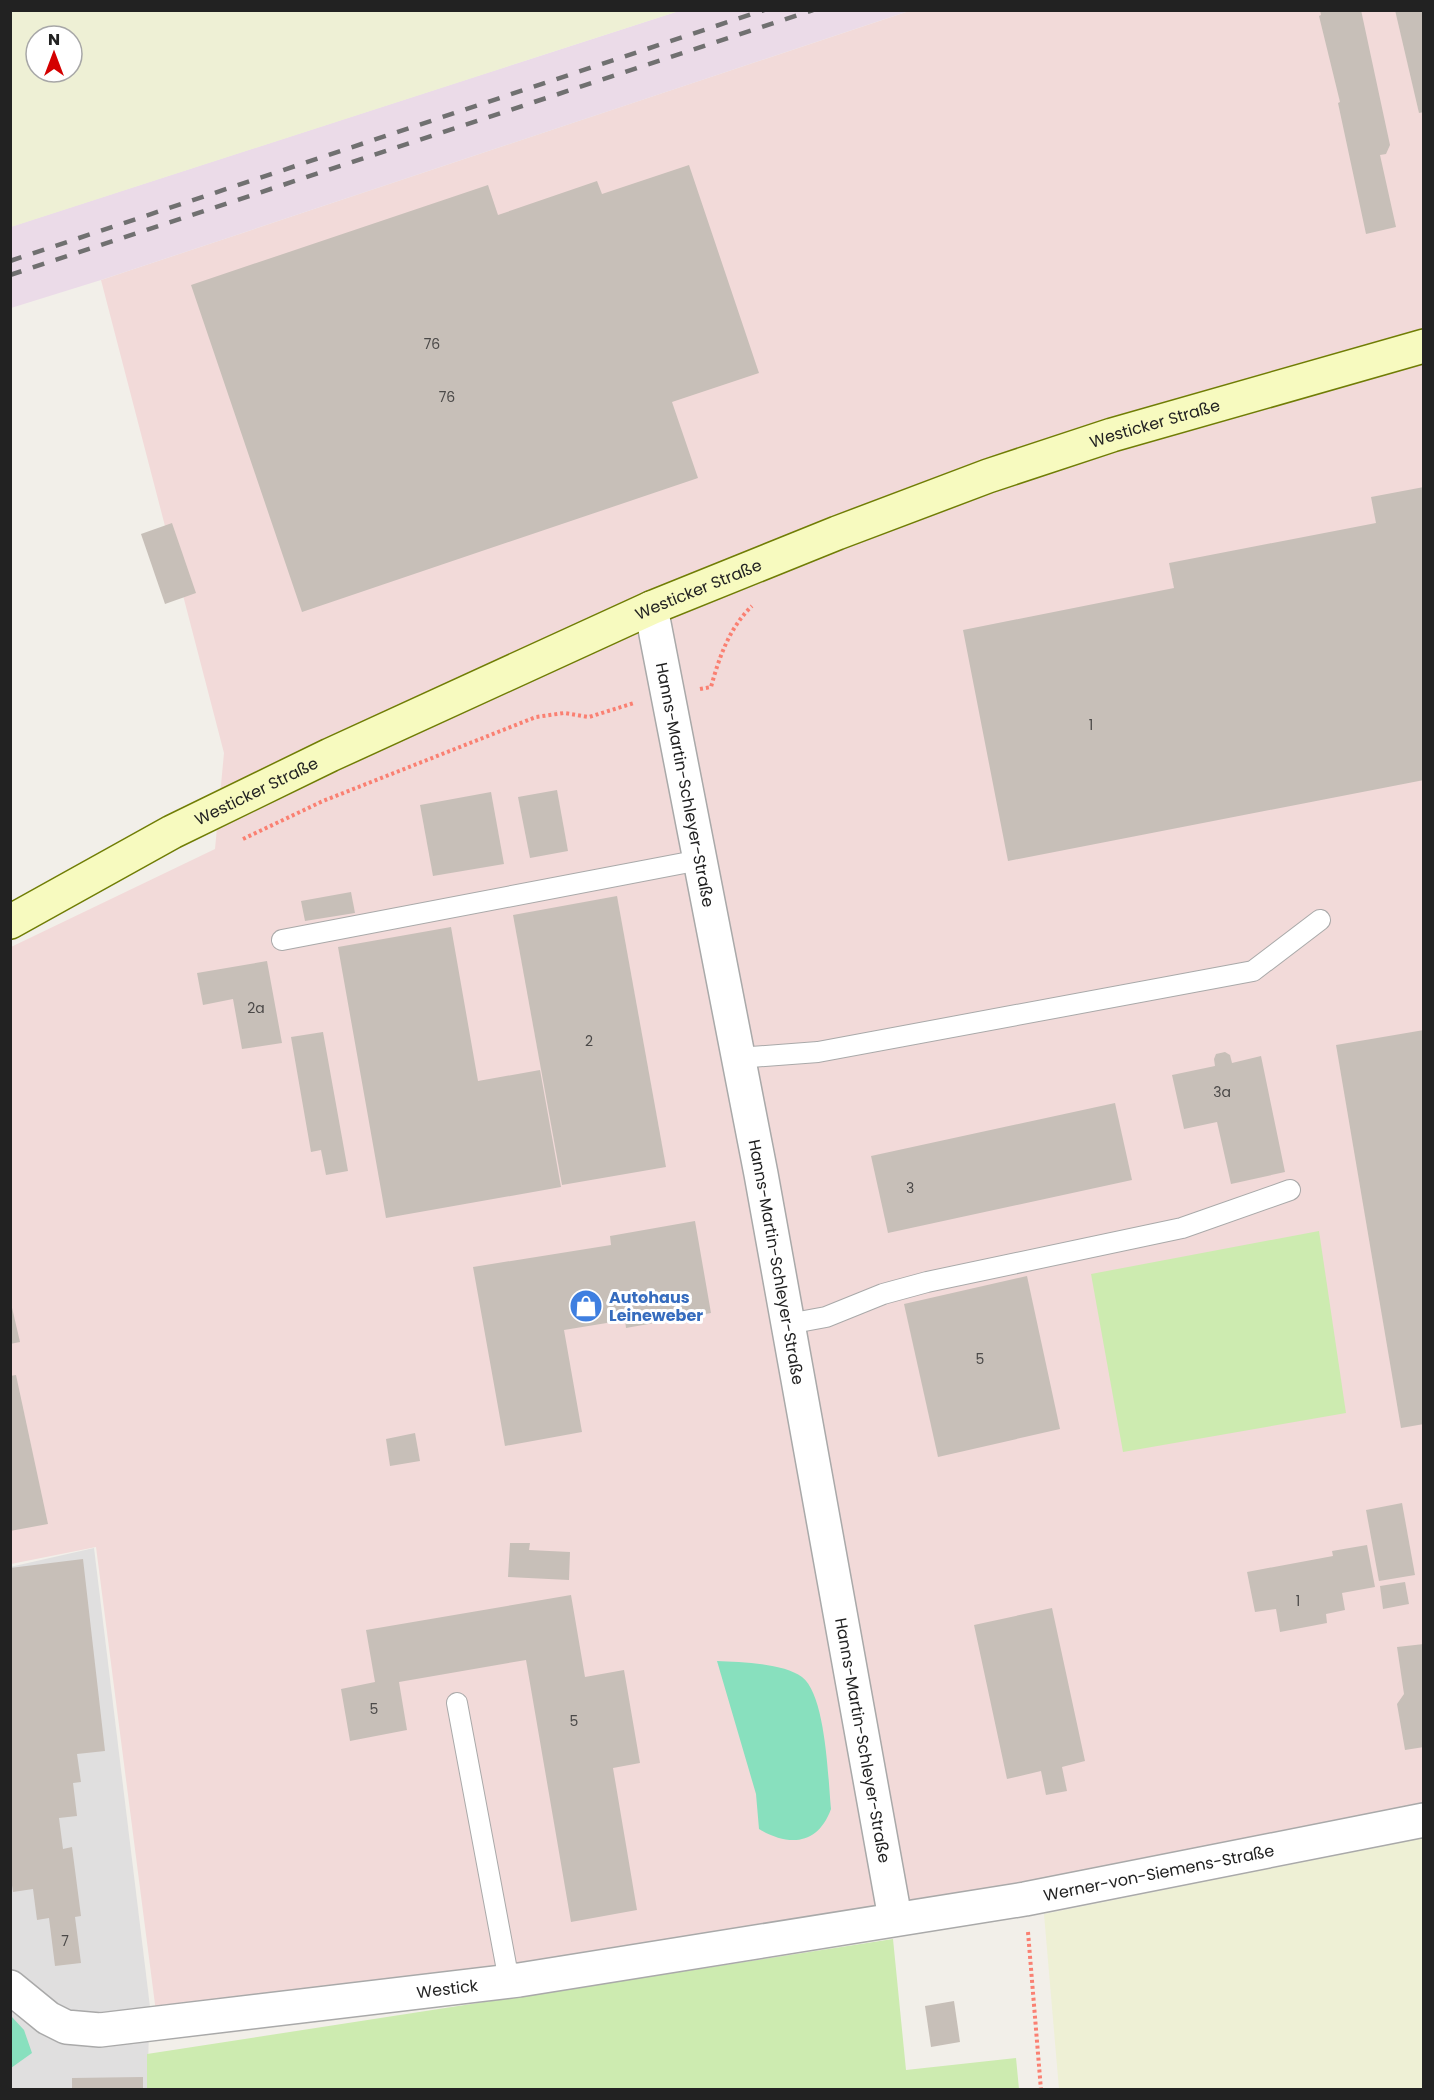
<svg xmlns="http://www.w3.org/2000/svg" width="1434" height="2100" font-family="Poppins,sans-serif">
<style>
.residential{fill:#e0dfdf}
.commercial{fill:#f2dad9}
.industrial{fill:#ebdbe8}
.farmland{fill:#eef0d5;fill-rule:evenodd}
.grass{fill:#cdebb0}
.pitch{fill:#88e0be}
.building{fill:#c7bfb8}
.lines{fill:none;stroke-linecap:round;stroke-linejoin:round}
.lane-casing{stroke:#a9a9a9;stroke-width:22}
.street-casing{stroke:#a9a9a9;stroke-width:36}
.secondary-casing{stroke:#707d05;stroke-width:36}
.path{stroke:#fa8072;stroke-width:4;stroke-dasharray:3 3;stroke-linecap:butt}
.lane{stroke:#fff;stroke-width:20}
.street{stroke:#fff;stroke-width:33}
.secondary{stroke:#f7fabf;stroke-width:33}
.rail{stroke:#707070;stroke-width:4.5;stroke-dasharray:12 12;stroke-linecap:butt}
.labels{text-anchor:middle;stroke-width:6;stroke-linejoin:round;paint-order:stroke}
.number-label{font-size:14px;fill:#4b4948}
.street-label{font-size:16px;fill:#222;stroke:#fff}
.shop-label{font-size:16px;font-weight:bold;fill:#366cbe;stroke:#fff;text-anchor:start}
</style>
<rect width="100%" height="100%" fill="#f2efe9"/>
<path class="residential" d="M94,1548L150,2007L147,2089H11L10,1567Z"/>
<path class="commercial" d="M909,11H1423V1803L1028,1885L529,1973L156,2012L96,1547L11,1564V947L215,849L224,753L101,280Z"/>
<path class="industrial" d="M679,11H909L101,280L11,308L10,227Z"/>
<g class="farmland">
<path d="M11,10H679V11L11,227ZM36,36H72V72H36Z"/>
<path d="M1423,1838V2089H1059L1044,1914Z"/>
</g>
<g class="grass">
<path d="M1319,1231L1346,1413L1123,1452L1091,1274Z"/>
<path d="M893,1939L906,2070L1016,2058L1019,2089L147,2090V2054Z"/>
</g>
<g class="pitch">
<path d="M717,1661C740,1662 783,1663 802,1677C826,1695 828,1779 831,1809C818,1845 789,1847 759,1829L756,1794Z"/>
<path d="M11,2016L24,2030L32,2053L11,2068Z"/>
</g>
<g class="building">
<path d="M1320,10H1361L1390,145L1386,154L1380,155L1396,227L1366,234L1338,103L1340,102L1319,16L1321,15Z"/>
<path d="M1395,10H1424V112L1419,113Z"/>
<path d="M689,165L759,373L672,402L698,478L302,612L191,285L488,185L498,215L597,181L602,194Z"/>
<path d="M1424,487V780L1008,861L963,630L1174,588L1169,563L1376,523L1371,497Z"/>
<path d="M172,523L196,593L165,604L141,534Z"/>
<path d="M557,790L568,851L530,858L518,797Z"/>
<path d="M491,792L504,864L433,876L420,805Z"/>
<path d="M351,892L355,913L305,921L301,901Z"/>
<path d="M617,896L666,1167L562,1185L513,915Z"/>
<path d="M451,927L478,1081L540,1070L561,1187L386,1218L338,947Z"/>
<path d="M267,961L282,1043L242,1049L233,999L203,1005L197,973Z"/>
<path d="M1424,1030V1424L1401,1428L1336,1045Z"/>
<path d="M323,1032L348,1171L326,1175L321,1150L311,1152L291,1037Z"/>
<path d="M1225,1052L1230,1055L1232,1063L1261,1056L1285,1172L1231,1184L1217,1122L1184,1129L1172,1075L1215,1066L1214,1059L1216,1054Z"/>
<path d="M1115,1103L1132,1180L888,1233L871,1156Z"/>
<path d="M695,1221L711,1313L626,1328L625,1320L564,1330L582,1432L505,1446L473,1267L611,1245L610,1236Z"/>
<path d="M1027,1276L1060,1429L938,1457L904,1304Z"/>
<path d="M10,1299L20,1342L10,1344Z"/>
<path d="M16,1375L48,1524L10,1531V1376Z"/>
<path d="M415,1433L420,1461L390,1466L386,1439Z"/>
<path d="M1402,1503L1415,1575L1379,1581L1366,1510Z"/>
<path d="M510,1543H530L529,1550L570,1552L569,1580L508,1577Z"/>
<path d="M1367,1545L1375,1587L1342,1593L1345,1610L1326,1614L1327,1623L1280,1632L1276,1609L1255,1612L1247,1572L1333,1556L1332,1551Z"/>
<path d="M83,1559L105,1751L77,1754L81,1782L73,1783L77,1816L59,1818L63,1849L72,1847L81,1916L75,1917L81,1963L55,1966L49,1918L37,1920L33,1889L13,1892L10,1872V1568Z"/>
<path d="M1405,1582L1409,1604L1383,1609L1380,1586Z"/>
<path d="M571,1595L585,1677L624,1670L640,1763L613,1768L637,1910L571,1922L526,1660L399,1682L407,1730L350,1741L341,1689L375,1682L366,1630Z"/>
<path d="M1052,1608L1085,1761L1062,1767L1067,1791L1046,1795L1041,1771L1007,1779L974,1625Z"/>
<path d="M1424,1644V1747L1405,1750L1397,1704L1404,1694L1397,1647Z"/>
<path d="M954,2001L960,2042L931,2047L925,2006Z"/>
<path d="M143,2077V2090H72V2078Z"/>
</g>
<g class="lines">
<g class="lane-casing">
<g id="lane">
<path d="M282,940L700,860"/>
<path d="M738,1058L818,1052L1253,971L1320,920"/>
<path d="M788,1324L826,1317L883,1294L927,1282L1182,1228L1290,1190"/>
<path d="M457,1703L509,1981"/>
</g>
</g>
<g class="street-casing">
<g id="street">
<path id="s1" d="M651,608L761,1174L895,1918"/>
<path id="s2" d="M10,1987L48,2018L66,2027L100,2030L519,1980L1025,1899L1424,1820"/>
</g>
</g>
<g class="secondary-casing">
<g id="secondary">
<path id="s3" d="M10,922L172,832L330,755L651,608L837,533L988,476L1112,435L1424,346"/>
</g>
</g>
<g class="path">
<path d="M700,689L711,687C719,658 729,628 752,606"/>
<path d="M243,839L323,801L536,717L564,713L589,717L634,703"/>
<path d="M1028,1932L1041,2090"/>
</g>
<use href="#lane" class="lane"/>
<use href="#street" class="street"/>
<use href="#secondary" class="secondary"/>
<g class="rail">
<path d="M10,261L764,10"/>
<path d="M10,275L813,10"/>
</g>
</g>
<defs>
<g id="shop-disc" transform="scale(1.725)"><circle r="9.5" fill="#3f7fe0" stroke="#fff"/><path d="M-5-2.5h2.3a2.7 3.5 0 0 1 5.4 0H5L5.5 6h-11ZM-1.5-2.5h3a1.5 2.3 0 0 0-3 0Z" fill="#fff"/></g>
</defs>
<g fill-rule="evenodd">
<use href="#shop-disc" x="586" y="1306"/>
</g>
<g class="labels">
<g class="number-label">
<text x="432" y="349">76</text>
<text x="447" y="402">76</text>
<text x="1091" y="730">1</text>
<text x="256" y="1013">2a</text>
<text x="589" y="1046">2</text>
<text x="1222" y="1097">3a</text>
<text x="910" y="1193">3</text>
<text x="980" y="1364">5</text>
<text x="1298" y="1606">1</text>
<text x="374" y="1714">5</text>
<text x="574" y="1726">5</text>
<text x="65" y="1946">7</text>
</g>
<g class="street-label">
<text dy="6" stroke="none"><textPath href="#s3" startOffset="1251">Westicker Straße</textPath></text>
<text dy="6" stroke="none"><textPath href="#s3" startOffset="765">Westicker Straße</textPath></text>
<text dy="6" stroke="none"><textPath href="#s1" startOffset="180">Hanns-Martin-Schleyer-Straße</textPath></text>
<text dy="6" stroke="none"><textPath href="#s3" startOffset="279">Westicker Straße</textPath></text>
<text dy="6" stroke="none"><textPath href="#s1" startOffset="666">Hanns-Martin-Schleyer-Straße</textPath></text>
<text dy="6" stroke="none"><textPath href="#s1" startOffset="1152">Hanns-Martin-Schleyer-Straße</textPath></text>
<text dy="6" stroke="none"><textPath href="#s2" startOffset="1174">Werner-von-Siemens-Straße</textPath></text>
<text dy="6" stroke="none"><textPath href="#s2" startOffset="453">Westick</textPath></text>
</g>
<g class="shop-label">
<text x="609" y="1303">Autohaus<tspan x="609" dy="18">Leineweber</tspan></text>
</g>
</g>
<rect width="1434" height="2100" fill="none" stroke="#222222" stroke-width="24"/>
<g transform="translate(54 54)"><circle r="28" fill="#ffffff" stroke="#a7a7a7" stroke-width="1.5"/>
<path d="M0-4.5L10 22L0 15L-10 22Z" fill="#d40000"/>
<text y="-9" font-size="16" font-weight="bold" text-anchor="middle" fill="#222222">N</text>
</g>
</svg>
